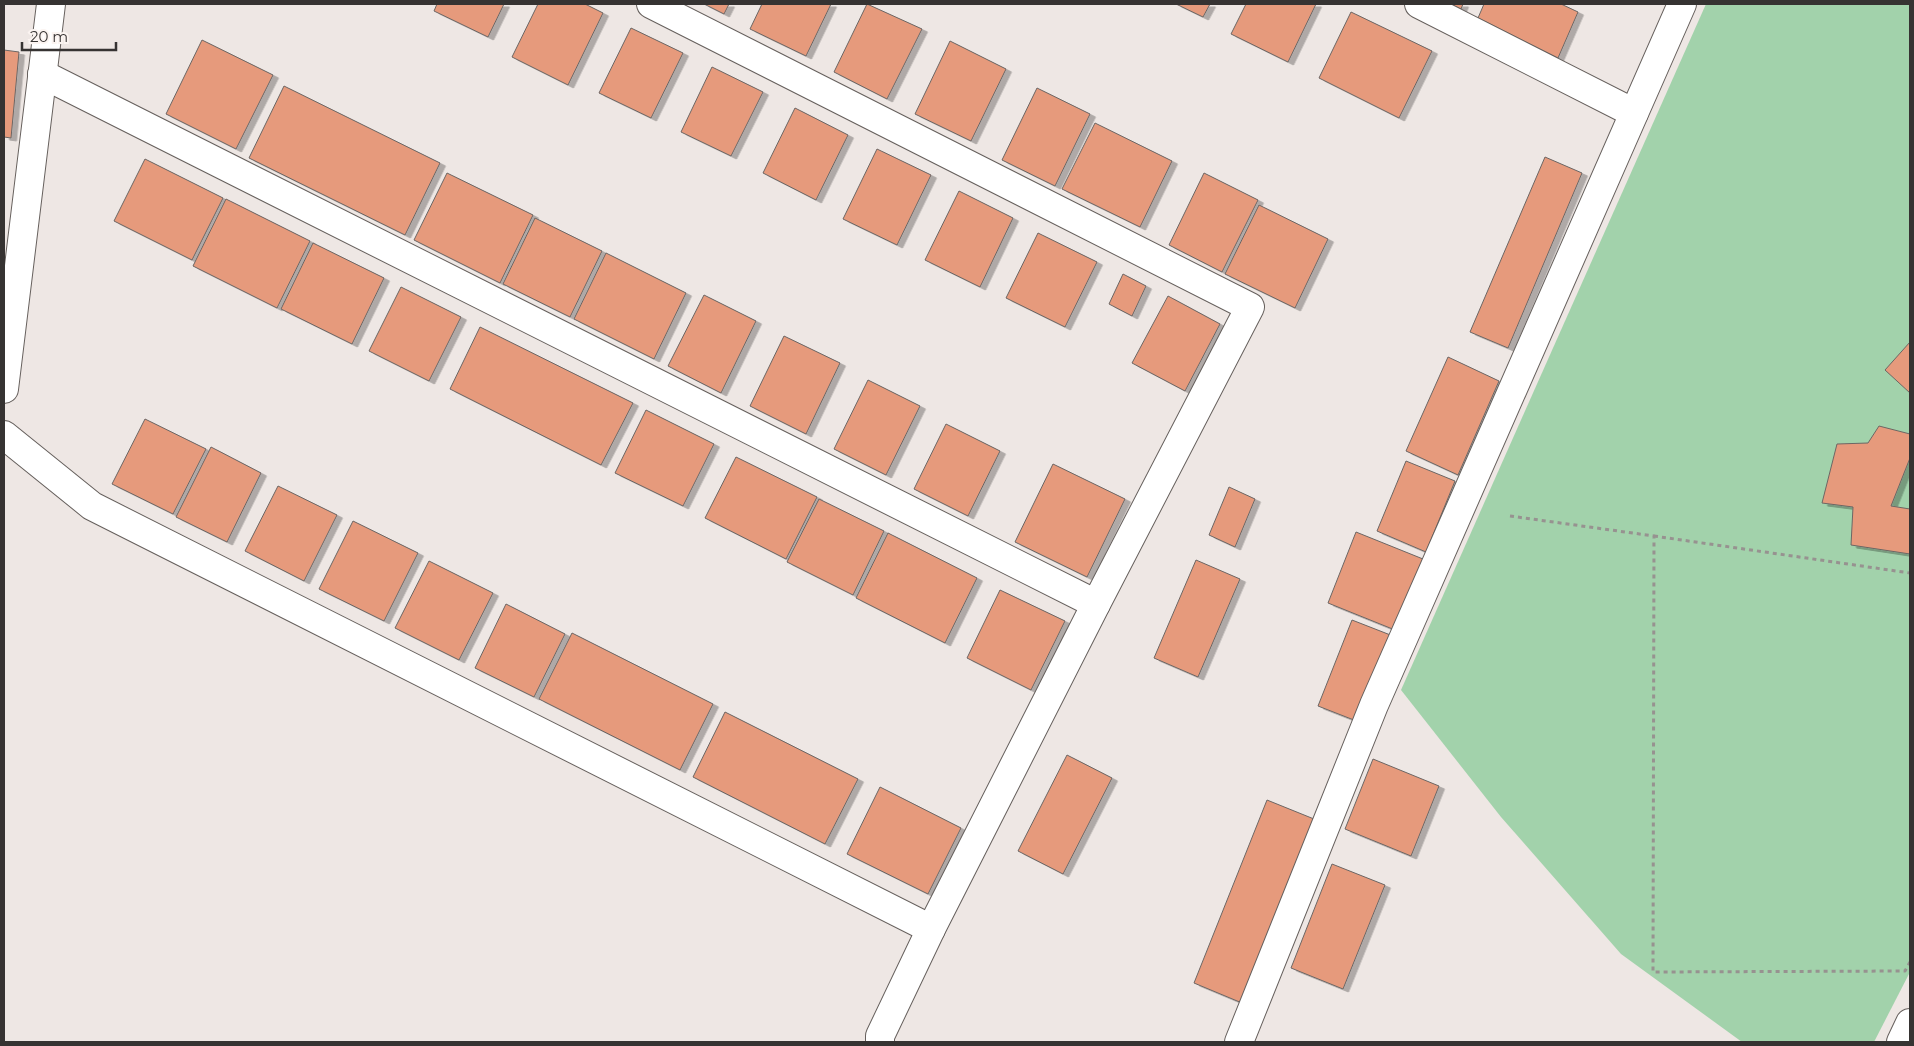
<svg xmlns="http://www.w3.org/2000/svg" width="1914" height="1046" font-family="Montserrat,sans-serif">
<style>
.green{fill:#a2d2ab}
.building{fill:#e69a7b;stroke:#6c6664;filter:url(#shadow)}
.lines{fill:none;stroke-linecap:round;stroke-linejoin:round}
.minor-casing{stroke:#66605d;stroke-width:30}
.path{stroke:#979290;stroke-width:3;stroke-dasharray:4 4;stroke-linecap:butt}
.minor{stroke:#fff;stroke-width:28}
</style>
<defs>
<filter id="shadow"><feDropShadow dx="5.5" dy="3" stdDeviation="0" flood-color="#0004"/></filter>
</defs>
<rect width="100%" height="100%" fill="#eee7e4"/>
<path class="green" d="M1706,4H1910V972L1874,1042H1742L1621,954L1501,817L1401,690Z"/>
<g class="building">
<path d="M437,4H504L488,37L434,11Z"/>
<path d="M538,4H585L603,13L568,85L512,57Z"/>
<path d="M704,4H729L724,14Z"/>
<path d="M762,4H831L806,56L750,29Z"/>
<path d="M867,4L922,29L887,99L834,72Z"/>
<path d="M1176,4H1210L1203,17Z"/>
<path d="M1246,4H1316L1288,62L1231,34Z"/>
<path d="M1450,4H1463L1461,9Z"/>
<path d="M1484,4H1561L1578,12L1558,58L1478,18Z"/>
<path d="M1351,12L1432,51L1399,118L1319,78Z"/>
<path d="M631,28L683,53L651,118L599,93Z"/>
<path d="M202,40L273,75L236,149L166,114Z"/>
<path d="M950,41L1006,69L971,141L915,114Z"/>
<path d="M4,50L19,52L11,138L4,137Z"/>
<path d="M712,67L763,92L731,156L681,132Z"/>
<path d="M284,86L440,163L405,235L249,158Z"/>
<path d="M1037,88L1090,114L1055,186L1002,160Z"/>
<path d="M795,108L848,135L816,200L763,173Z"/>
<path d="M1095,123L1172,161L1140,227L1062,189Z"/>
<path d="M877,149L931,175L897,245L843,219Z"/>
<path d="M1545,157L1582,173L1508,348L1470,332Z"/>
<path d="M145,159L223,198L192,260L114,221Z"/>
<path d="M447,173L533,215L500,283L414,240Z"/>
<path d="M1204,173L1258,200L1222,272L1169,245Z"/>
<path d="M959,191L1013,218L980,287L925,260Z"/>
<path d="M226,199L310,241L277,308L193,266Z"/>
<path d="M1259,205L1328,239L1295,308L1225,274Z"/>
<path d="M535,218L602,251L570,317L503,284Z"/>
<path d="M1038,233L1097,262L1065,327L1006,298Z"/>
<path d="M313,243L384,278L352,344L281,309Z"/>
<path d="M606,253L686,293L654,359L574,319Z"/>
<path d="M1123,274L1146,286L1132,316L1109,304Z"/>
<path d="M401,287L461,317L429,381L369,351Z"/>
<path d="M704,295L756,321L721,393L668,366Z"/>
<path d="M1168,296L1220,324L1185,391L1132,363Z"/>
<path d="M480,327L633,403L601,465L450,389Z"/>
<path d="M784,336L840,363L806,434L750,406Z"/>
<path d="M1910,342V393L1885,370Z"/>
<path d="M1448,357L1499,381L1458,475L1406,451Z"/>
<path d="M868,380L920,406L886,475L834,449Z"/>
<path d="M646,410L714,444L683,506L615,473Z"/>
<path d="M145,419L206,449L173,514L112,484Z"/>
<path d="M946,424L1000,451L968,516L914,489Z"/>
<path d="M1879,426L1910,434V458L1891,506L1910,509V554L1851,545L1853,507L1822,503L1837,444L1868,443Z"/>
<path d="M211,447L261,473L227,542L176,517Z"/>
<path d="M736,457L817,497L786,559L705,518Z"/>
<path d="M1406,461L1455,481L1426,552L1377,531Z"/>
<path d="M1053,464L1125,499L1087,577L1015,542Z"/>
<path d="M278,486L337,515L304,581L245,551Z"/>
<path d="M1229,487L1255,499L1235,547L1209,535Z"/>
<path d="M819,499L884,531L853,595L787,562Z"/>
<path d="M353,521L418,553L384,621L319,589Z"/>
<path d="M1356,532L1423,559L1395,630L1328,603Z"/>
<path d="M888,533L977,578L945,643L856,598Z"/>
<path d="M1196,560L1240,579L1198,677L1154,658Z"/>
<path d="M429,561L493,593L459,660L395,628Z"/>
<path d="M1000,590L1065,621L1031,690L967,658Z"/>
<path d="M506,604L565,634L534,697L475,668Z"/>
<path d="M1352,620L1393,636L1359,722L1318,706Z"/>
<path d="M572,633L713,704L680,770L539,699Z"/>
<path d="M725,712L858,779L825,844L693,777Z"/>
<path d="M1067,755L1112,778L1063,874L1018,851Z"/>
<path d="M1373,759L1439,786L1411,856L1345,829Z"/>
<path d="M880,787L961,828L928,894L847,854Z"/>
<path d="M1267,800L1314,819L1242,1003L1194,983Z"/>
<path d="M1332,864L1385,885L1343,989L1291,968Z"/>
</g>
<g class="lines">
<g class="minor-casing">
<g id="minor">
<path d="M651,4L1250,307L1096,604L931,929L880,1036V1042"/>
<path d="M1419,4L1634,113"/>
<path d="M42,74L1096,604"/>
<path d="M4,389L51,4"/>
<path d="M4,435L92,506L931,929"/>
<path d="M1239,1042L1374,705L1682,4"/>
<path d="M1901,1042L1910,1023"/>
</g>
</g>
<g class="path">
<path d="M1510,516L1654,536L1653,972L1905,971L1910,962"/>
<path d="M1654,536L1910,573"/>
</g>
<use href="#minor" class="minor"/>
</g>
<rect width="1914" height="1046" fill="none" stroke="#363332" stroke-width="10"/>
<path d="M22 42v8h94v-8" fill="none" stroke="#363332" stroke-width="2.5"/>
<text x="30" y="42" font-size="15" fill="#363332" stroke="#fbf4f1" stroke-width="4" paint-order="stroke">20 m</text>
</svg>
